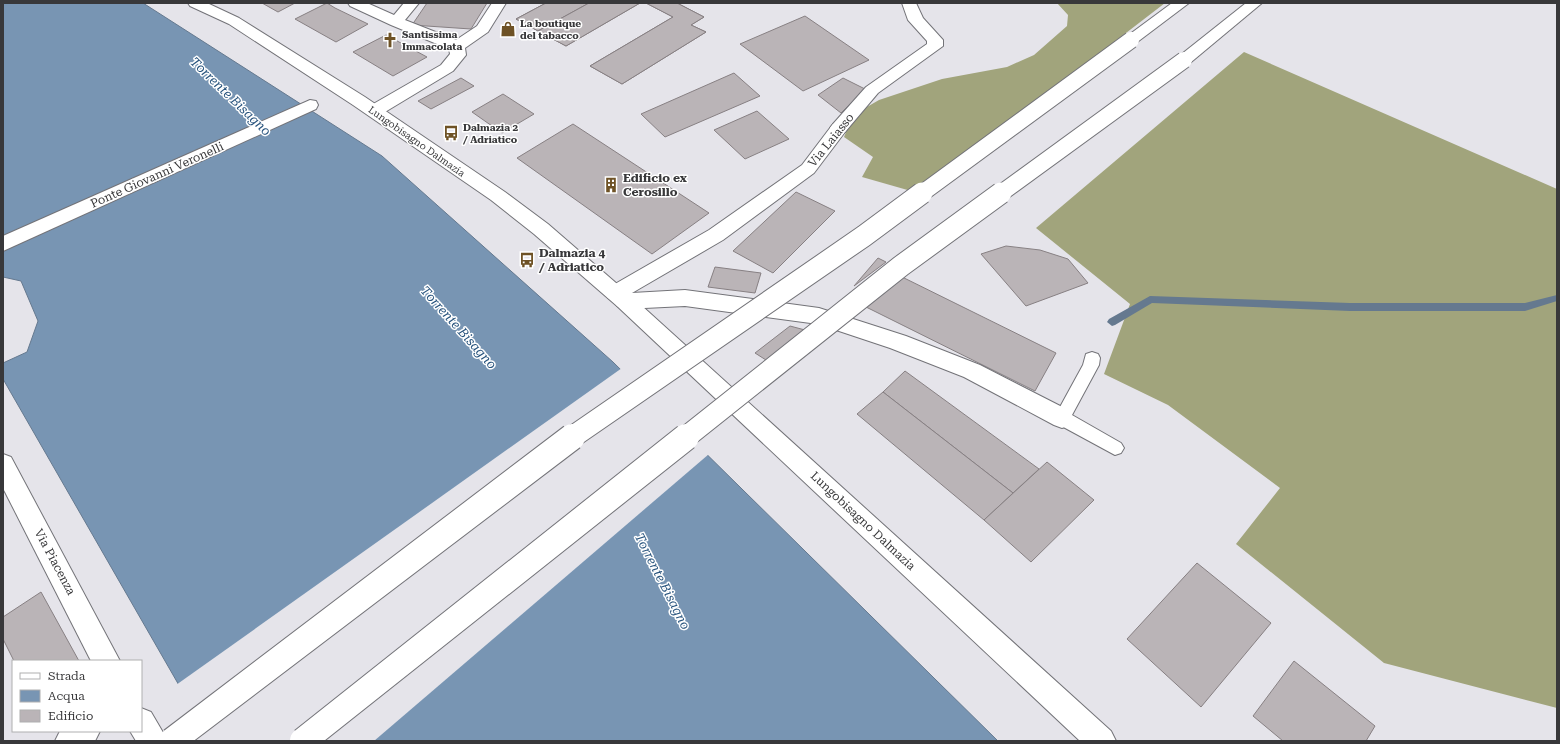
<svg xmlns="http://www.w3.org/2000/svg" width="1560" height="744" font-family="'Roboto Serif',serif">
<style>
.forest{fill:#a1a47c}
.water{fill:#7895b3;stroke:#65798f}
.pier{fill:#e5e4ea}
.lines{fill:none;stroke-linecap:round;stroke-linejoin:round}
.stream{fill:#65798f;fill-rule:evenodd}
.building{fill:#bab4b7;stroke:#878083}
.service-casing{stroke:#737378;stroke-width:2}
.pedestrian-casing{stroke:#737378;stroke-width:2}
.minor-casing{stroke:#737378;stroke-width:2}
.secondary-casing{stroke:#737378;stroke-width:2}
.primary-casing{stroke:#737378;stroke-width:2}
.motorway-casing{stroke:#737378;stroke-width:2}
.service{fill:#fff;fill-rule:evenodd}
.pedestrian{fill:#fff;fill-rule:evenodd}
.minor{fill:#fff;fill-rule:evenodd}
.secondary{fill:#fff;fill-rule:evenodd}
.primary{fill:#fff;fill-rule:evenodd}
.motorway{fill:#fff;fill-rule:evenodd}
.motorway-bridge-far2-casing{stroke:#737378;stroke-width:18;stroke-linecap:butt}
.motorway-bridge-far1-casing{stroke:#737378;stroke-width:23;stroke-linecap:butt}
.motorway-bridge-casing{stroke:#737378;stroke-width:28;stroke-linecap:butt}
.motorway-bridge-far2{stroke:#fff;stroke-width:16}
.motorway-bridge-far1{stroke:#fff;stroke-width:21}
.motorway-bridge{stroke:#fff;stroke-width:26}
.labels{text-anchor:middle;stroke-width:3;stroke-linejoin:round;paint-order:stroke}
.far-poi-label{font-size:10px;font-weight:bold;fill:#38383a;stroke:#fff;text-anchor:start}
.far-street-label{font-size:10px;fill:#38383a;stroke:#fff}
.street-label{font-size:12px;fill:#38383a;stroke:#fff}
.poi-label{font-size:12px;font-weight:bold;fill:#38383a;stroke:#fff;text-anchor:start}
.water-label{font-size:13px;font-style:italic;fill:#27537d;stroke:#fff}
</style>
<rect width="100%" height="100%" fill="#e5e4ea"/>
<g class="forest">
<path d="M1057,3H1165L918,193L862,177L873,157L844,137L853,115L879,100L942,79L1007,67L1034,55L1067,26L1068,15Z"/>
<path d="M1244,52L1557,189V708L1384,663L1236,544L1280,488L1168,405L1104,374L1130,304L1036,228Z"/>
</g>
<path class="water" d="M3,3H143L382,156L613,362L998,741H211L3,379V363L27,352L38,321L21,281L3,277Z"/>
<path class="pier" d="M622,368L709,454L374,741H208L176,685Z"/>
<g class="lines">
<path class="stream" d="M1557,295V301L1525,311H1350L1152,303L1115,325L1112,326L1107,322L1109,319L1150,296L1350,303H1525Z"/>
</g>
<g class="building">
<path d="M262,3H295L278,12Z"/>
<path d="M327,3L335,8L368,24L336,42L295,19Z"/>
<path d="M427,3H487L471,29L412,25Z"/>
<path d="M546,3H640L566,46L516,19Z"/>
<path d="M546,3H589L538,31L516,19Z"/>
<path d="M589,3H640L566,46L538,31Z"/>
<path d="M646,3H677L704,17L691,25L706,32L622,84L590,66L673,17Z"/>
<path d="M646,3H677L704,17L691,25L706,32L622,84L590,66L673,17Z"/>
<path d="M805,16L869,60L803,91L740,44Z"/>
<path d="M386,35L427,57L393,76L353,52Z"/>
<path d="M734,73L760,96L665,137L641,114Z"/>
<path d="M461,78L474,86L431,109L418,101Z"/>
<path d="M843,78L865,89L841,113L818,95Z"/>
<path d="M503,94L534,114L502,133L472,112Z"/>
<path d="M757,111L789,139L745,159L714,130Z"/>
<path d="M573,124L709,213L652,254L517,158Z"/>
<path d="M796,192L835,211L773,273L733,251Z"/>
<path d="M1006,246L1040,250L1068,259L1088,283L1026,306L981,254Z"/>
<path d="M878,258L886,262L854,286Z"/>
<path d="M715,267L761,273L755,293L708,287Z"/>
<path d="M892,272L1056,353L1035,391L860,304Z"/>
<path d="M790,326L805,330L766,360L755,353Z"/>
<path d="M905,371L1039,469L1013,493L883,392Z"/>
<path d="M883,392L1013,493L984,520L857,414Z"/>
<path d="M1047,462L1094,500L1031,562L984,520Z"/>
<path d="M1197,563L1271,623L1201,707L1127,639Z"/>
<path d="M41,592L79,661H14L3,639V617Z"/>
<path d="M1294,661L1375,726L1366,741H1283L1253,716Z"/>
</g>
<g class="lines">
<g class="service-casing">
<path id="service" d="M1092,352L1098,354L1100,358L1099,365L1072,415L1121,443L1124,448L1121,453L1115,455L1056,423L1054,418L1083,365L1086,354Z"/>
</g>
<g class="pedestrian-casing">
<g id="pedestrian">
<path d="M902,3H916L923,18L943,40V46L878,93L845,132L839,133L833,132L830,128L833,124L866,87L927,44V41L908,20Z"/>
<path d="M310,100L316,101L318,105L316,109L3,251V236Z"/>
</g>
</g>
<g class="minor-casing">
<g id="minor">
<path d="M348,3H367L394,15L404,3H419L405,20L456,40L477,26L492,3H506L488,32L465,48L466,55L453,71L380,115L374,116L368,115L366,111L368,107L441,65L450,54L449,49L391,25L350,6Z"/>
<path d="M839,123L845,124L848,128L814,173L723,240L632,293L685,290L819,308L906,336L980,365L1070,411L1073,418L1070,425L1062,428L1054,425L964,377L890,348L818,324L685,306L624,309L617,306L614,300L608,298L605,293L608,288L709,230L802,165L833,124Z"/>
<path d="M60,731H100L95,741H55Z"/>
</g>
</g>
<g class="secondary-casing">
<g id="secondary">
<path d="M3,454L11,457L120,661H91L3,488Z"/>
<path d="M141,708L151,712L168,741H136L130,731H141Z"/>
</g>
</g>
<g class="primary-casing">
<path id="primary" d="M188,3H207L239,18L365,97L505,192L548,224L631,296L1111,731L1116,741H1080L617,306L534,234L491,200L353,105L229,24L190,6Z"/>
</g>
<g class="motorway-casing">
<g id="motorway">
<path d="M1172,3H1189L1136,43H1126L1123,40L1126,37Z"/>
<path d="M1246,3H1262L1190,63H1178L1176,60L1178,57Z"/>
</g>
</g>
<use href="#service" class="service"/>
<use href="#pedestrian" class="pedestrian"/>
<use href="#minor" class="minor"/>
<use href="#secondary" class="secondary"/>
<use href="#primary" class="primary"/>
<use href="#motorway" class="motorway"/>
<g class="motorway-bridge-far2-casing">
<g id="motorway-bridge-far2">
<path d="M921,194L1131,40"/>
<path d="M1000,194L1184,60"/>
</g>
</g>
<g class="motorway-bridge-far1-casing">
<g id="motorway-bridge-far1">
<path d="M571,438L864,236L922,193"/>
<path d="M685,438L901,266L1001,193"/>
</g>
</g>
<g class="motorway-bridge-casing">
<g id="motorway-bridge">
<path d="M172,741L572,437"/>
<path d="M303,741L686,437"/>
</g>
</g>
<use href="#motorway-bridge-far2" class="motorway-bridge-far2"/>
<use href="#motorway-bridge-far1" class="motorway-bridge-far1"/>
<use href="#motorway-bridge" class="motorway-bridge"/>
</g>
<defs>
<g id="shop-bare" transform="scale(1.2)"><path d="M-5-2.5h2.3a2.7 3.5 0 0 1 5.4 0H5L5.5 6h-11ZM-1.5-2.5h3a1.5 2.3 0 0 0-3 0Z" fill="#6e5225" stroke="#fff" stroke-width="2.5" paint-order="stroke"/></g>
<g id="church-bare" transform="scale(1.2)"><path d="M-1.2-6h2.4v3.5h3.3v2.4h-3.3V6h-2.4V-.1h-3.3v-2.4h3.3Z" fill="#6e5225" stroke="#fff" stroke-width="2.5" paint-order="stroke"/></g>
<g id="bus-bare" transform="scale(1.2)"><path d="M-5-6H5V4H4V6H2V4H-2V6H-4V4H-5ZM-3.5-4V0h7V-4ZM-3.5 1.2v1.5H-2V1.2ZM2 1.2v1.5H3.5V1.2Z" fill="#6e5225" stroke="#fff" stroke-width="2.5" paint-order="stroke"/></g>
<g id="building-bare" transform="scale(1.2)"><path d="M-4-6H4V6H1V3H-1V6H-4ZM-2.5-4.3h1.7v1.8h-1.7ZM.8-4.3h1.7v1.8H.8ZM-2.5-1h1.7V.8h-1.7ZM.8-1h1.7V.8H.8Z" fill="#6e5225" stroke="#fff" stroke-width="2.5" paint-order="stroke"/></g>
</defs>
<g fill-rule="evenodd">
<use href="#shop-bare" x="508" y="29"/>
<use href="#church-bare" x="390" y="40"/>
<use href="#bus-bare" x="451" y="133"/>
<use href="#building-bare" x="611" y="185"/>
<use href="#bus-bare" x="527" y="260"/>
</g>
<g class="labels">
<g class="far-poi-label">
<text x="520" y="27">La boutique<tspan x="520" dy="12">del tabacco</tspan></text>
<text x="402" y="38">Santissima<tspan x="402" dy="12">Immacolata</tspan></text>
<text x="463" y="131">Dalmazia 2<tspan x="463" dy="12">/ Adriatico</tspan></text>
</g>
<g class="far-street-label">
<text transform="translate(417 141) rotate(35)" y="4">Lungobisagno Dalmazia</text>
</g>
<g class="street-label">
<text transform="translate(831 140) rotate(-51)" y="4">Via Laiasso</text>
<text transform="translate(157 175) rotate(-24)" y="4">Ponte Giovanni Veronelli</text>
<text transform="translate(863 521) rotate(43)" y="4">Lungobisagno Dalmazia</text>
<text transform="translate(55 562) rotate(62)" y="4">Via Piacenza</text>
</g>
<g class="poi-label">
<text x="623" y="182">Edificio ex<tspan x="623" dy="14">Cerosillo</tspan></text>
<text x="539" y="257">Dalmazia 4<tspan x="539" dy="14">/ Adriatico</tspan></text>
</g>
<g class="water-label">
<text transform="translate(231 96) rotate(44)" y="5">Torrente Bisagno</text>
<text transform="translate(459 327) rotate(48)" y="5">Torrente Bisagno</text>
<text transform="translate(663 581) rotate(63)" y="5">Torrente Bisagno</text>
</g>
</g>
<rect width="1560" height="744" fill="none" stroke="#38383a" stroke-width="8"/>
<rect x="12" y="660" width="130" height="72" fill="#ffffff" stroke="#afafb0"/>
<rect x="20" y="673" width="20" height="6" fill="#ffffff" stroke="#afafb0"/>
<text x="48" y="680" font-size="12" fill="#38383a">Strada</text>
<rect x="20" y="690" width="20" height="12" fill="#7895b3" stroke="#afafb0"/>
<text x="48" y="700" font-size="12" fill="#38383a">Acqua</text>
<rect x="20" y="710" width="20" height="12" fill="#bab4b7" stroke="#afafb0"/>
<text x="48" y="720" font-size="12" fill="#38383a">Edificio</text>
</svg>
